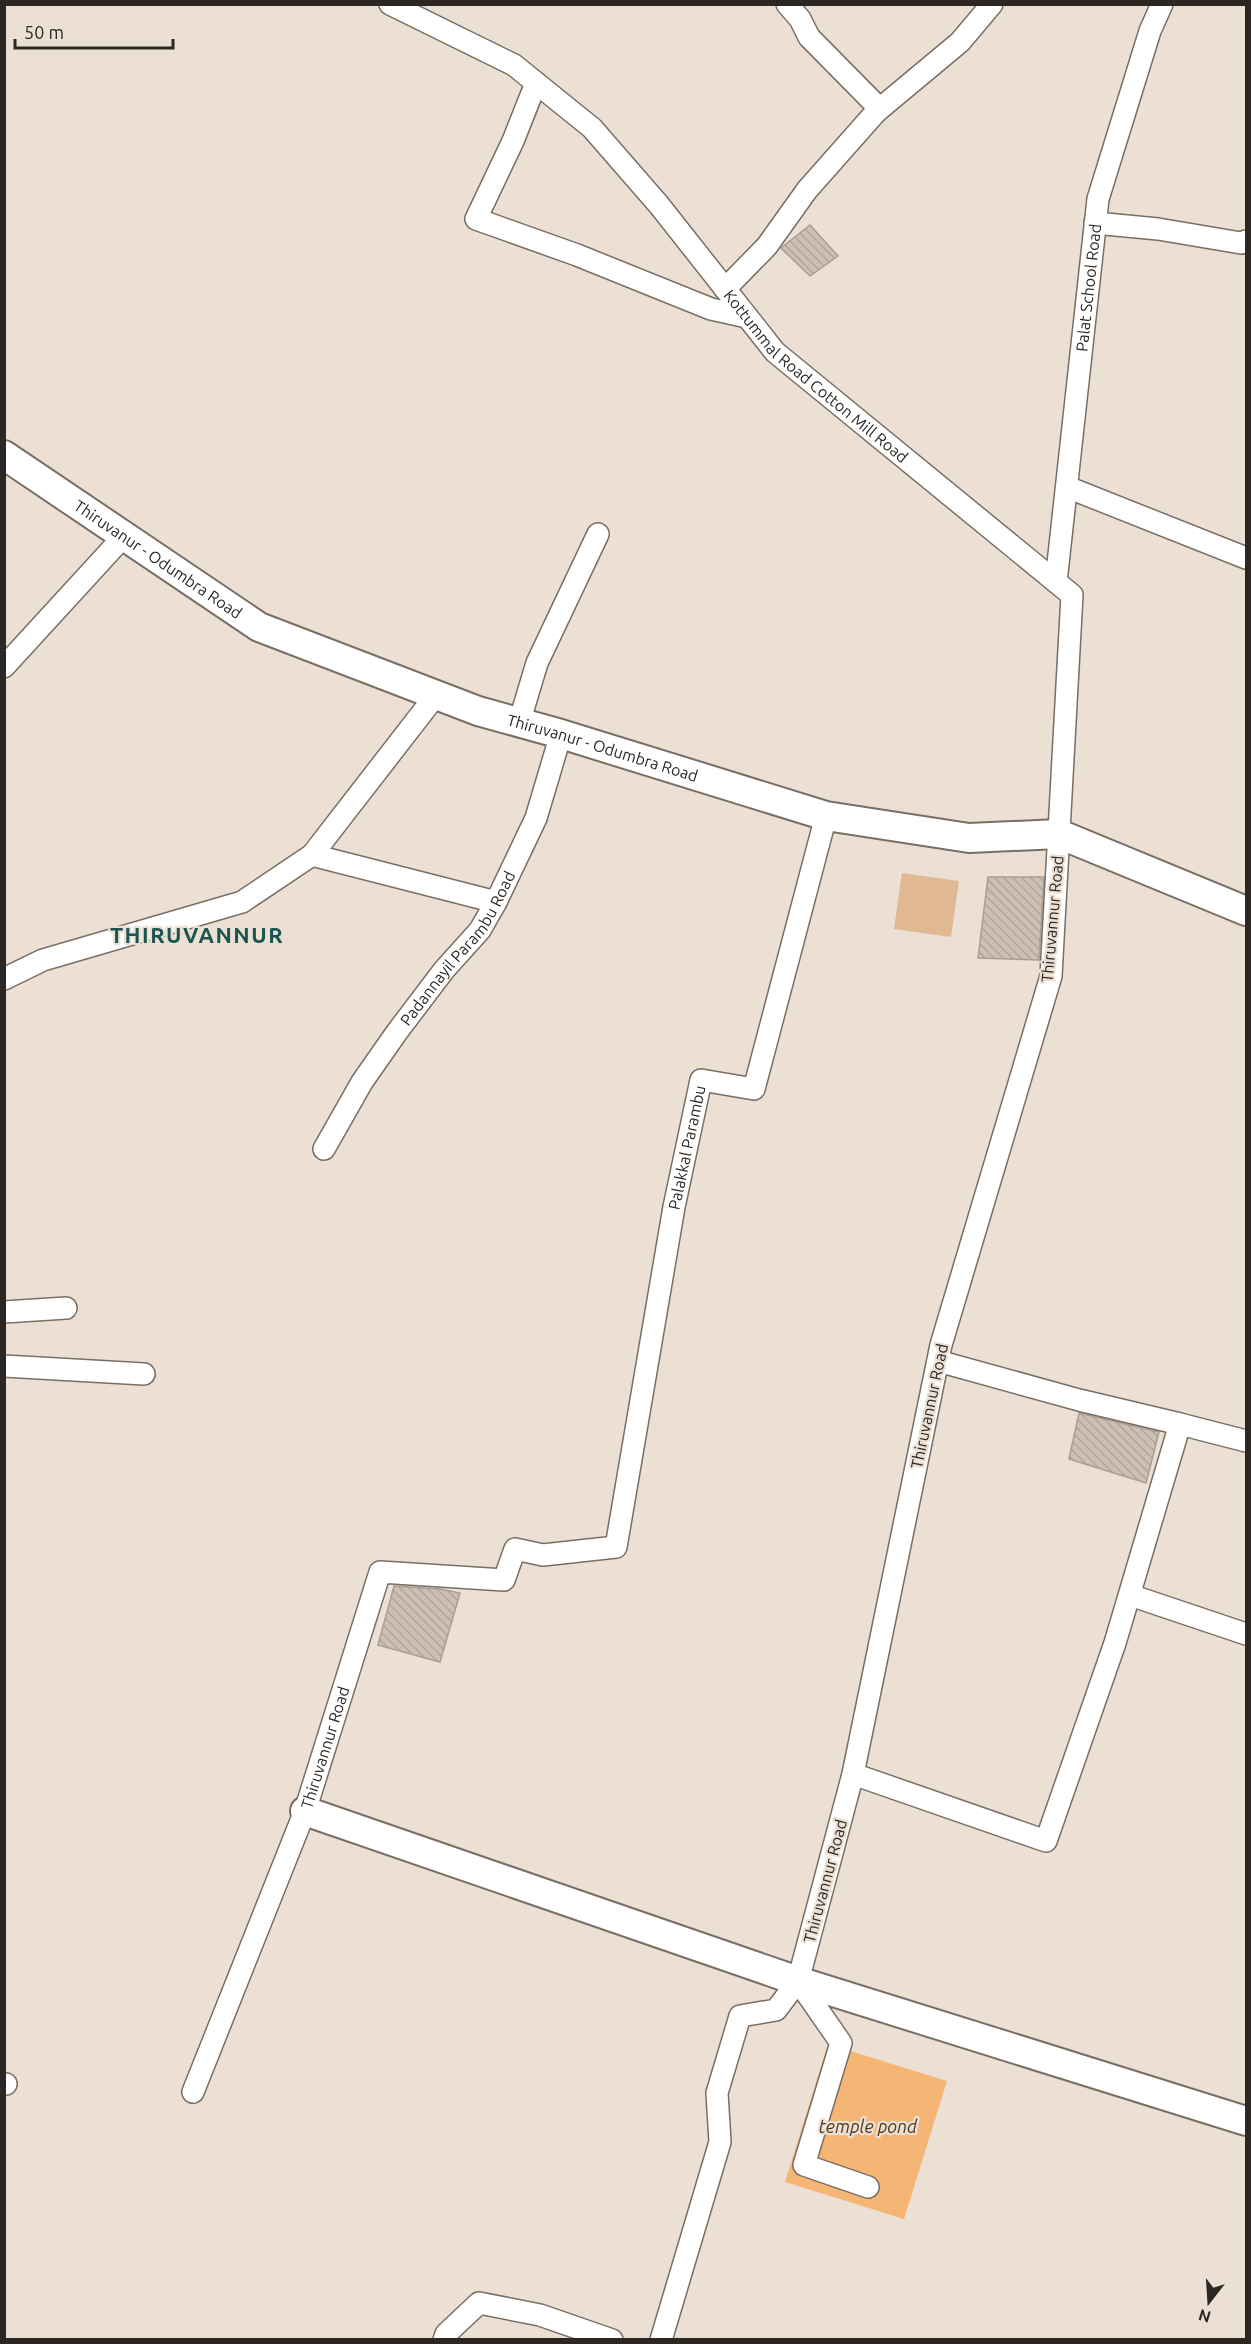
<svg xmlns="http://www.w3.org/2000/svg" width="1251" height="2344" font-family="Ubuntu,sans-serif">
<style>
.garden{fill:#e0b891}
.water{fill:#f5b675}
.building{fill:url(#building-back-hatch);stroke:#aa9e93;stroke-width:1.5}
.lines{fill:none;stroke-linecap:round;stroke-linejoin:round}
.street-casing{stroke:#796e64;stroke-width:24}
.secondary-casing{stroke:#796e64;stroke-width:32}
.street{stroke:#fff;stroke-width:21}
.secondary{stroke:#fff;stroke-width:28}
.labels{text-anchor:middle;stroke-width:4.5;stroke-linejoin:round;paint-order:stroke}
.street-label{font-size:16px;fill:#2c2723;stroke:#ece0d5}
.water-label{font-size:18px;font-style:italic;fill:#52371b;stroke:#ece0d5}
.district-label{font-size:22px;font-weight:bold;letter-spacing:1.5px;fill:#1a5551;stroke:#ece0d5}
</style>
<defs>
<pattern id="building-back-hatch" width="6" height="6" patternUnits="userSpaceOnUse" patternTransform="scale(1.5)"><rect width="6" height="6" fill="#ccc0b5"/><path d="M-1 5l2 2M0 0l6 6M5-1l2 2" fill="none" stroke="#afa59b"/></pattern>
</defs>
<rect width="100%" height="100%" fill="#ece0d5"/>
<path class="garden" d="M902,873L959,881L951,937L894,929Z"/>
<path class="water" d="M828,2044L947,2081L904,2219L785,2182Z"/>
<g class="building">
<path d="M810,225L838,256L810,276L781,248Z"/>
<path d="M988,877H1044L1039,960L978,958Z"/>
<path d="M1079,1413L1159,1432L1146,1483L1069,1459Z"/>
<path d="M394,1586L440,1589L460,1593L440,1662L378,1645Z"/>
</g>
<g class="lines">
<g class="street-casing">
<g id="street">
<path id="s1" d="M390,4L514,65L592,128L659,205L775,352L1072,595L1051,976L941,1345L853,1774L798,1981L776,2010L740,2016L717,2093L720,2142L661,2340"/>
<path d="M536,83L513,141L476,219L577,255L711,309L747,317"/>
<path d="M876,112L960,42L992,4"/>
<path d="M1095,223L1158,229L1241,243L1246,241"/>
<path d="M725,289L767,246L807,190L876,112L875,104L809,37L800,19L787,4"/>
<path d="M1067,487L1246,558"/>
<path id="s2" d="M1056,582L1098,199L1150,31L1162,4"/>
<path d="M4,667L124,536"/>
<path d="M519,723L537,663L598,534"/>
<path d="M312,855L436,695"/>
<path d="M4,979L43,960L242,902L312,855L496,902"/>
<path id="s3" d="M324,1149L362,1082L397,1032L444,970L480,930L496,902L536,818L561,734"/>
<path d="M4,1312L66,1308"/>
<path d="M4,1366L144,1374"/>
<path d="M1180,1424L1246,1441"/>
<path d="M1130,1595L1246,1634"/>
<path d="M853,1774L1046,1841L1115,1643L1180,1424L1079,1400L938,1361"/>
<path d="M798,1981L841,2043L804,2165L868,2187"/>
<path d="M4,2084H6"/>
<path id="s4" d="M193,2092L305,1811L380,1572L504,1580L515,1549L543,1555L616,1547L674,1207L701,1080L754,1089L826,816"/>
<path d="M444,2340L446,2334L479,2303L540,2315L612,2340"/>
</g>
</g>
<g class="secondary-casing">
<g id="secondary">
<path id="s5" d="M4,455L259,627L478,711L561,734L826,816L969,838L1059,834L1246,911"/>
<path d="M305,1811L798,1981L1246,2121"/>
</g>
</g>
<use href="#street" class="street"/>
<use href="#secondary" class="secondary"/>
</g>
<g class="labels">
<g class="street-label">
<text dy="6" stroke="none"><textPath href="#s2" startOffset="296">Palat School Road</textPath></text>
<text dy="6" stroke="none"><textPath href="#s1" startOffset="574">Kottummal Road Cotton Mill Road</textPath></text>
<text dy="6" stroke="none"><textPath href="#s5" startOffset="186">Thiruvanur - Odumbra Road</textPath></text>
<text dy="6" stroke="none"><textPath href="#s5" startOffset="672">Thiruvanur - Odumbra Road</textPath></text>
<text transform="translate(1052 919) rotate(-85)" y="6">Thiruvannur Road</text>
<text dy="6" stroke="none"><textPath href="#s3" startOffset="242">Padannayil Parambu Road</textPath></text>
<text dy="6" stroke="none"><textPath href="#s4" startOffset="1218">Palakkal Parambu</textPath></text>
<text transform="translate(929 1406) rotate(-78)" y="6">Thiruvannur Road</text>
<text dy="6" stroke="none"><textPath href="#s4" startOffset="369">Thiruvannur Road</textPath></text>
<text transform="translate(825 1881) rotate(-75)" y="6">Thiruvannur Road</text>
</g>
<g class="water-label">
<text x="868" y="2133">temple pond</text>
</g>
<g class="district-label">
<text x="197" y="943">THIRUVANNUR</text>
</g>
</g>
<rect width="1251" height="2344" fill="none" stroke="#2c2723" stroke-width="12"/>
<g transform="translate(1209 2302) rotate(197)" stroke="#ece0d5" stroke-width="4.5" paint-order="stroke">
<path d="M0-4.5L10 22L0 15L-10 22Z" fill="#2c2723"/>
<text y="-9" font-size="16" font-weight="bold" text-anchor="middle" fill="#2c2723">N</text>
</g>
<path d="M15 39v9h158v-9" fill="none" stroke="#2c2723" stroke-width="3"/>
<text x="24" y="39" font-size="18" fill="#2c2723" stroke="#ece0d5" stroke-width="4.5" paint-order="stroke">50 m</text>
</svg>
